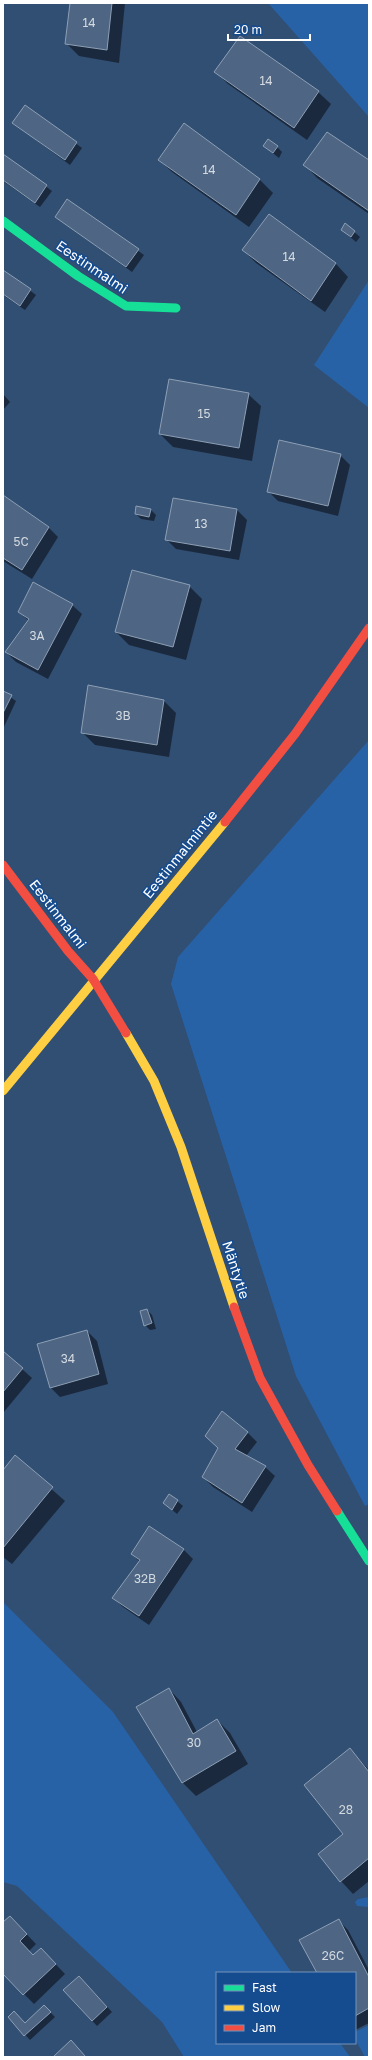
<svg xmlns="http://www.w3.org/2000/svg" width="372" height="2060" font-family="'Golos Text',sans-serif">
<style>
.green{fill:#2862a6}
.shadow{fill:#0007}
.building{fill:#4e6683;stroke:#8d9fb5}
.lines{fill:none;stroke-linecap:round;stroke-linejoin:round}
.fast{stroke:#16e098;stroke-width:9}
.slow{stroke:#ffcf43;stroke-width:9}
.jam{stroke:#f24e42;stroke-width:9}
.labels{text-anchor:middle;stroke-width:3;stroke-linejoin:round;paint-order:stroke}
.number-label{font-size:12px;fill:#d3d9e0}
.street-label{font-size:14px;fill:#fff;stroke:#154b8f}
</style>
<rect width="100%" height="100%" fill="#314e73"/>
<g class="green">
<path d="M268,3H369V117Z"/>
<path d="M369,280V408L314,365Z"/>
<path d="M369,740V1504L365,1506L296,1376L171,984L178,957Z"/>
<path d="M3,1602L113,1712L292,1973H217V2043H340L350,2057H184L162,2022L17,1886L3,1882Z"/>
<path d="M369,1897V1907L357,1906L355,1902L358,1899Z"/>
<path d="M369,2025V2057H365L355,2039V2032Z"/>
</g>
<g class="shadow">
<path d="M71,3H125L119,63L79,56L66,43Z"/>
<path d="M215,71L318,92L331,104L307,140L228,84Z"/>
<path d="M25,106L82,148L70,165L13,123Z"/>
<path d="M184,125L260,180L273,193L249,227L172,172L159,160Z"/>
<path d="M264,146L277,147L282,152L279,158Z"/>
<path d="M3,155L52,191L40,207L3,181Z"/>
<path d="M369,161V214L317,178L305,165Z"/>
<path d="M68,201L144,255L132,272L56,217Z"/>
<path d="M269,215L336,264L348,277L325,312L256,263L243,250Z"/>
<path d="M346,225L360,237L356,242L342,230Z"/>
<path d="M3,271L36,295L25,310L3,295Z"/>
<path d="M3,394L10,402L3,410Z"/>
<path d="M248,394L261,406L252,461L173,447L160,434Z"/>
<path d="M340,455L350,465L338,516L278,501L268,491Z"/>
<path d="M3,496L49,528L58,537L32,579L3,561Z"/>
<path d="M173,499L237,510L247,520L239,560L176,549L166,539Z"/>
<path d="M151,510L156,515L154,521L141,519L136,514Z"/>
<path d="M189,586L202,599L186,660L129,645L116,632Z"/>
<path d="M72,605L82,614L48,679L16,662L6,652L29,621L19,612Z"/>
<path d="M3,692L16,701L3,729Z"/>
<path d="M164,701L176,713L169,757L95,745L82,732Z"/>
<path d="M147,1310L152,1315L156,1329L150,1330L145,1325Z"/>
<path d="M87,1331L97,1341L108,1384L60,1397L50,1387Z"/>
<path d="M3,1352L32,1378L3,1413Z"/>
<path d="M247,1432L257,1442L246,1456L265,1467L275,1476L252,1512L213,1487L203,1477Z"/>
<path d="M15,1457L65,1501L12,1564L3,1557V1471Z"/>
<path d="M170,1495L183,1506L177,1514L164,1503Z"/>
<path d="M183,1549L193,1559L149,1625L123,1607L113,1598L140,1562L132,1554Z"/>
<path d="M169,1689L181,1702L197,1732L217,1720L230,1733L248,1764L196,1796L183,1783L138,1707Z"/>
<path d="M350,1749L369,1770V1881L353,1894L341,1881Z"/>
<path d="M10,1917L36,1944L29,1951L34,1956L41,1949L65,1974L34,2004L3,1973V1924Z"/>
<path d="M338,1920L348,1930L369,1970V2023L355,2030V1973H318Z"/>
<path d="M84,1982L112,2012L97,2026L64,1990Z"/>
<path d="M44,2006L55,2017L30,2040L9,2017L25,2024Z"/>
</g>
<g class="building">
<path d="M70,3H112L107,50L65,44Z"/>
<path d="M240,36L319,91L294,128L214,72Z"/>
<path d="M25,105L77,142L65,160L12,123Z"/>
<path d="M184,123L260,179L236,215L158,160Z"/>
<path d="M327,132L369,160V211L303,165Z"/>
<path d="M268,139L278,146L273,153L263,146Z"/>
<path d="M3,154L47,185L35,203L3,180Z"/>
<path d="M67,199L139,249L126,267L55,217Z"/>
<path d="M269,214L336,263L311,301L242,250Z"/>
<path d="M345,223L355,231L351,237L341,230Z"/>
<path d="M3,270L31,289L20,306L3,294Z"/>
<path d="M169,379L249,393L239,448L159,434Z"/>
<path d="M279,440L341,454L328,506L267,492Z"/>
<path d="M3,495L49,527L22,570L3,558Z"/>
<path d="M173,498L237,509L230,551L165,540Z"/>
<path d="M136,506L151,509L149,517L135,514Z"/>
<path d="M132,570L190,585L173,647L115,632Z"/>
<path d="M33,582L73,604L38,670L5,652L29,619L18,612Z"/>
<path d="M88,685L164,700L157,745L81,733Z"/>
<path d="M3,691L12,695L3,713Z"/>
<path d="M147,1309L152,1323L144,1326L140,1311Z"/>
<path d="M87,1330L99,1374L50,1388L37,1344Z"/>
<path d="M3,1351L23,1368L3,1392Z"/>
<path d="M222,1411L248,1432L235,1449L266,1466L242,1503L202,1477L218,1448L205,1436Z"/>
<path d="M15,1455L53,1487L3,1548V1470Z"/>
<path d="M169,1494L178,1500L172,1510L163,1503Z"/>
<path d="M149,1526L184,1549L139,1616L112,1598L140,1560L131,1554Z"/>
<path d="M169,1688L193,1734L217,1719L236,1751L182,1783L136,1707Z"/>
<path d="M350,1748L369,1772V1858L340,1882L318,1854L343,1834L304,1785Z"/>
<path d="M10,1916L27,1934L20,1941L33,1955L41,1948L56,1964L23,1995L3,1974V1922Z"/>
<path d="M339,1919L369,1977V2008L355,2016V1973H317L299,1940Z"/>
<path d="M79,1976L107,2007L92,2021L63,1990Z"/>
<path d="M44,2005L51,2012L24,2036L8,2017L14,2011L25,2023Z"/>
<path d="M71,2040L85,2056L84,2057H53Z"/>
</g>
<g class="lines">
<g class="fast">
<path d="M3,221L78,276L126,306L176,308"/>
<path d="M337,1511L369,1561"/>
</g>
<g class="slow">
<path d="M126,1033L154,1081L181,1147L234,1307"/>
<path d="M3,1091L225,822"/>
</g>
<g class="jam">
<path d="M225,822L295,734L369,628"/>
<path d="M3,865L68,951L93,979L126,1033"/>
<path d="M234,1307L260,1378L308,1465L337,1511"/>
</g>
</g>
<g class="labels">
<g class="number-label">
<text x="89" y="27">14</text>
<text x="266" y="85">14</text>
<text x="209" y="174">14</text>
<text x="289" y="261">14</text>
<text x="204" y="418">15</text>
<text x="201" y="528">13</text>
<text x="21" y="546">5C</text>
<text x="37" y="640">3A</text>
<text x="123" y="720">3B</text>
<text x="68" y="1363">34</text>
<text x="145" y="1583">32B</text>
<text x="194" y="1747">30</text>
<text x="346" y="1814">28</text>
<text x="333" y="1960">26C</text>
</g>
<g class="street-label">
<text transform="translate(92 267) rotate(34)" y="5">Eestinmalmi</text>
<text transform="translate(180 854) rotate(-51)" y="5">Eestinmalmintie</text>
<text transform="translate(58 914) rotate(52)" y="5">Eestinmalmi</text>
<text transform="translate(236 1270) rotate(72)" y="5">Mäntytie</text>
</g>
</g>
<rect width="372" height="2060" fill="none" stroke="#ffffff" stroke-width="8"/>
<rect x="216" y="1972" width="140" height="72" fill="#154b8f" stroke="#7393bc"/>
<rect x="224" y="1985" width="20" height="6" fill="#16e098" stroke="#7393bc"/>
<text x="252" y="1992" font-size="12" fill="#ffffff">Fast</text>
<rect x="224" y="2005" width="20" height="6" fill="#ffcf43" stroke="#7393bc"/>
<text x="252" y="2012" font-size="12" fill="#ffffff">Slow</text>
<rect x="224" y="2025" width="20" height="6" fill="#f24e42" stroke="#7393bc"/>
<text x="252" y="2032" font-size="12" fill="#ffffff">Jam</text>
<path d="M228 34v6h82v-6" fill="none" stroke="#ffffff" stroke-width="2"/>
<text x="234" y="34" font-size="12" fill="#ffffff" stroke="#154b8f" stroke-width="3" paint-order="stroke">20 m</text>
</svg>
